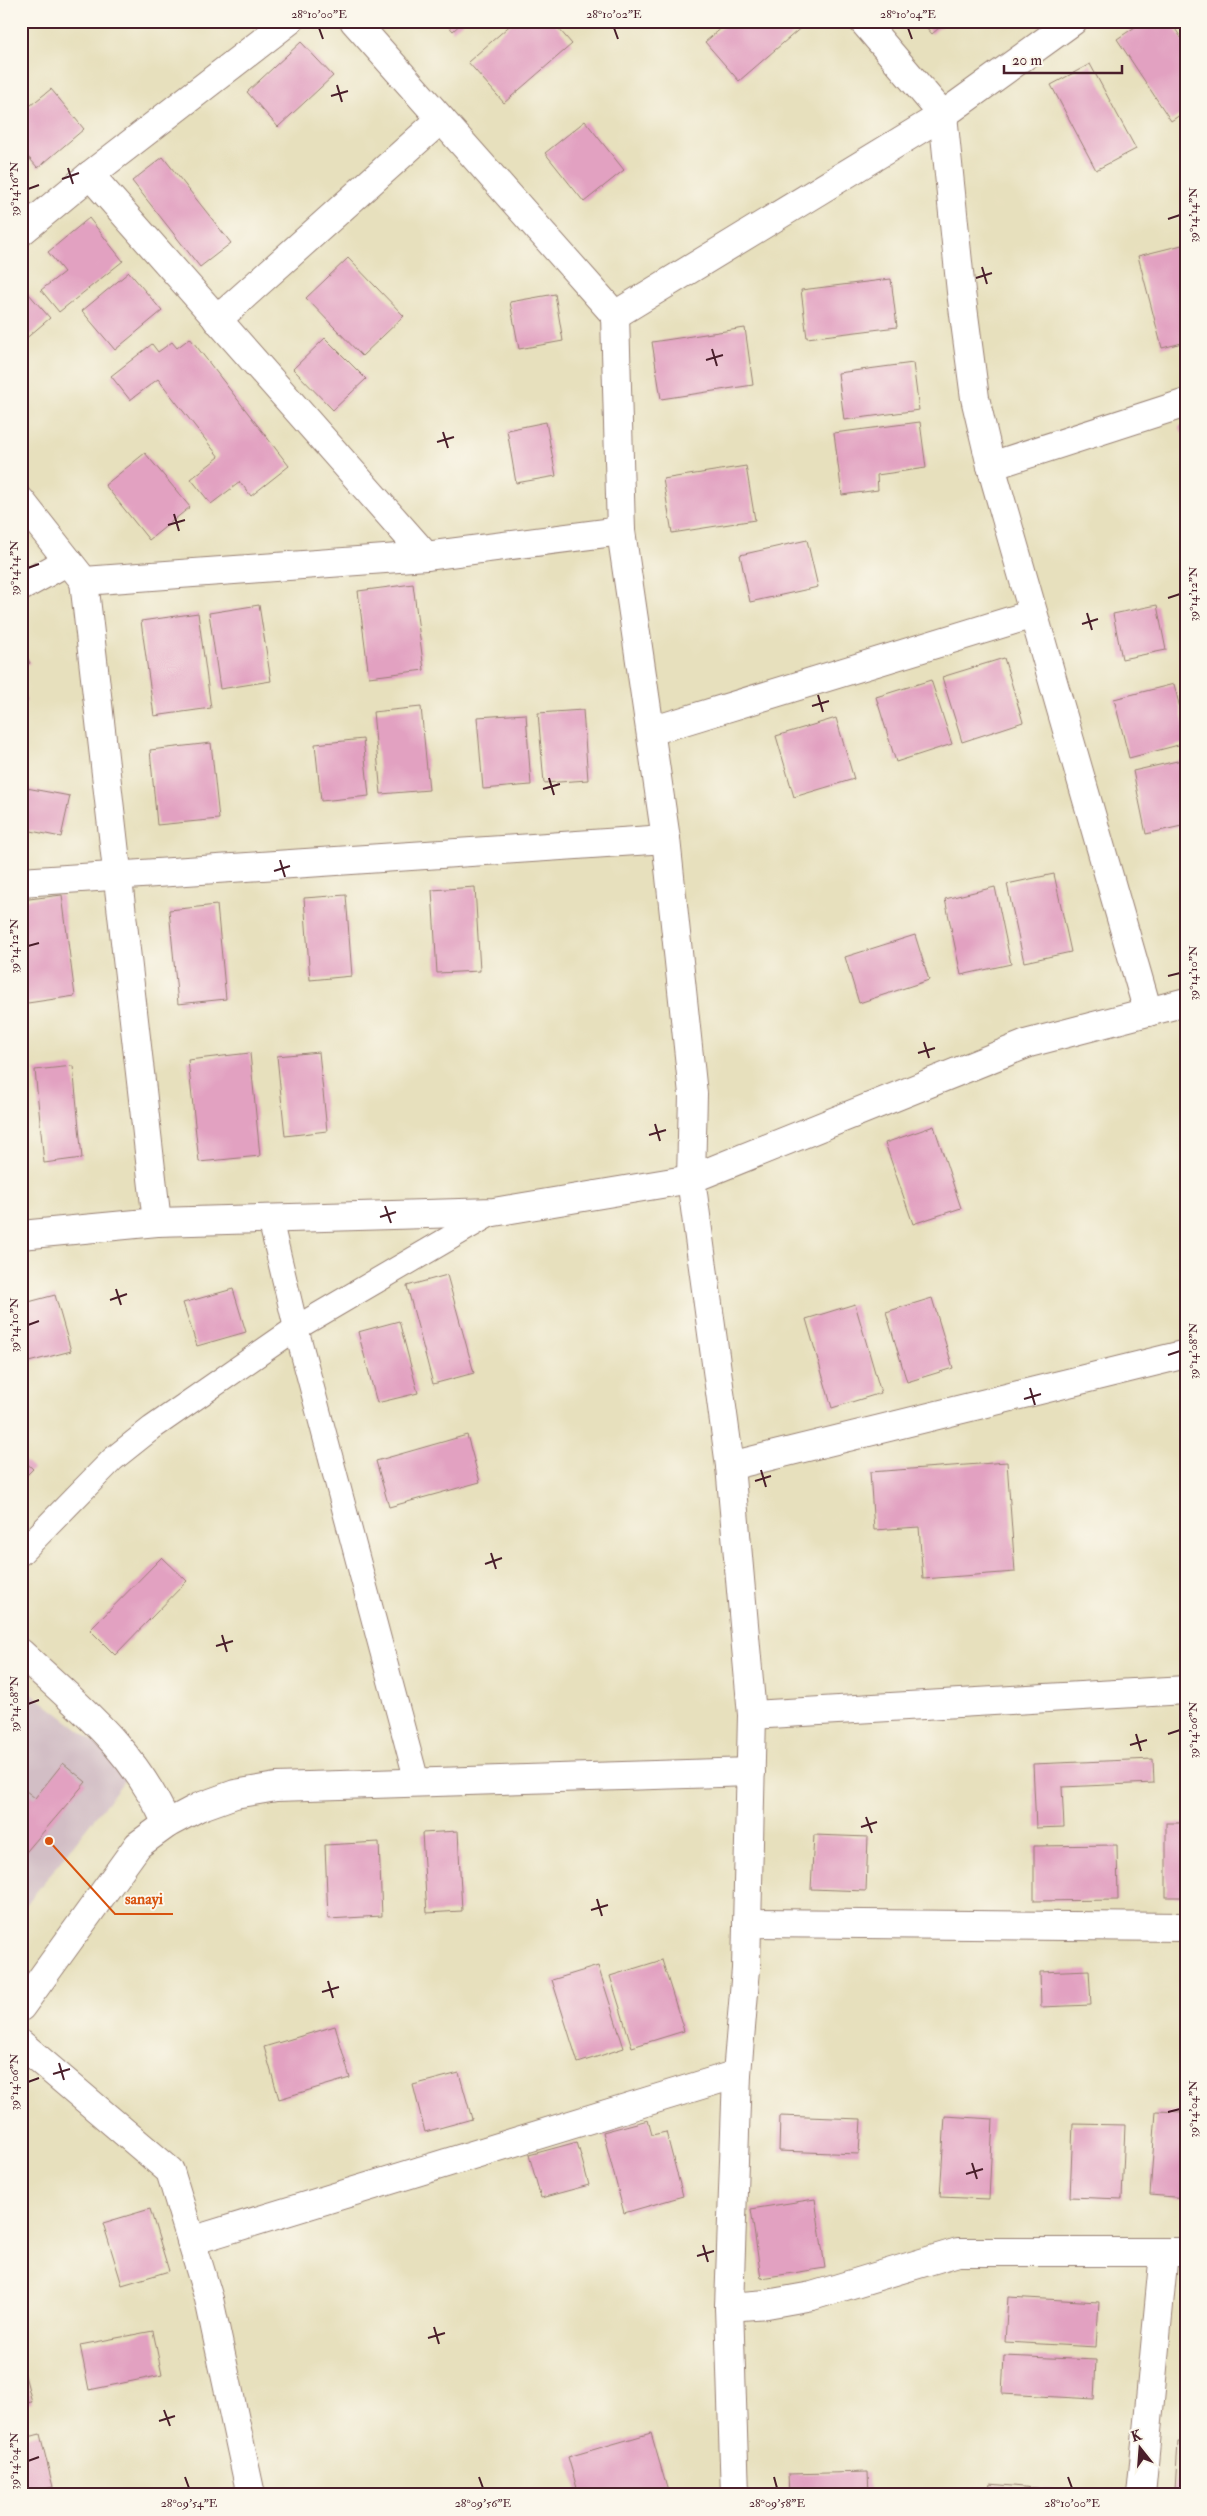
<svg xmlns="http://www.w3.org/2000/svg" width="1207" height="2516" font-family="'IM FELL Double Pica',serif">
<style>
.industrial{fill:#d2bec5}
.building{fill:#e2a1c1}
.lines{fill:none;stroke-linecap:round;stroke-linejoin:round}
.lane-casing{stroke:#988074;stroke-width:26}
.street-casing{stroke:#988074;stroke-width:30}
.lane{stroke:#fff;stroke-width:24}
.street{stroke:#fff;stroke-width:28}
.ticks{fill:none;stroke:#4a1f2b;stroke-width:2}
.leader{fill:none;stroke:#d8530f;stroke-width:2}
.callout-dot{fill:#d8530f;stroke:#fbf7ec;stroke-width:2}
.callout-label{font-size:16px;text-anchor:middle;font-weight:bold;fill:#d8530f;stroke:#fbf7ec;stroke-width:4;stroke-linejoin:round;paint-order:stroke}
.neatline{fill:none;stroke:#4a1f2b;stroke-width:2}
.ticks-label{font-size:12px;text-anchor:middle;fill:#4a1f2b}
</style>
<rect width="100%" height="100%" fill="#fbf7ec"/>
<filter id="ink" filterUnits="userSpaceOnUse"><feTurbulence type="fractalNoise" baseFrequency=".02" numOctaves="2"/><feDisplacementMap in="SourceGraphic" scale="10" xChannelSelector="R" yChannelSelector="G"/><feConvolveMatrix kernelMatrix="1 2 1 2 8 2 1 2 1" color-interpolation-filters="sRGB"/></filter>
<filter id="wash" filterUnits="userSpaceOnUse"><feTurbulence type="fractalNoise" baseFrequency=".0096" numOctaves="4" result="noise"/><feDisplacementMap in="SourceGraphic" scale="20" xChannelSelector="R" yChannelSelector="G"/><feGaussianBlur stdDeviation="1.12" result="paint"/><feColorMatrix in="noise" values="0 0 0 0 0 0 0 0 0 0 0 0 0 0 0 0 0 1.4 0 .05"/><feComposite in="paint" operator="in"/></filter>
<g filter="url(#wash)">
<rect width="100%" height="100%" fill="#e7e0bd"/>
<path class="industrial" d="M21,1685L132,1771L21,1911Z"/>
<g id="blocks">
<g class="building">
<path d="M444,21H464L453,31Z"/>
<path d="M515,21H552L572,44L504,103L468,62Z"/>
<path d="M730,21H801L804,25L739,81L705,42Z"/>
<path d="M921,21H947L932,34Z"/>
<path d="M1144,21H1170L1186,45V111L1171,121L1117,39Z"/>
<path d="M301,42L333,76L278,127L247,92Z"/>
<path d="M1090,64L1136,149L1096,170L1051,85Z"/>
<path d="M51,89L84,129L38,168L21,149V113Z"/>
<path d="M585,121L624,170L584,202L545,153Z"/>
<path d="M163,157L231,243L200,267L132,181Z"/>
<path d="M89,218L123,261L59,312L41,290L64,272L48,252Z"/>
<path d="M1186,244V342L1162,348L1138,256Z"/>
<path d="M348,258L404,316L362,356L306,298Z"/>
<path d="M129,272L162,311L115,350L82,311Z"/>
<path d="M891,279L897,327L807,338L801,290Z"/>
<path d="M21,285L50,318L23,341L21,339Z"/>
<path d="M555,294L563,341L519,349L510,302Z"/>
<path d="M745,328L753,385L661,399L652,342Z"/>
<path d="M190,338L289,466L251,496L240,482L211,504L191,479L219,457L158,379L130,400L111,376L152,344L158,352L172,342L177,348Z"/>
<path d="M325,338L366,379L333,410L293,369Z"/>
<path d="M913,363L919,410L844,420L838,373Z"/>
<path d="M546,422L556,476L516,483L507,430Z"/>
<path d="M920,422L926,468L877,475L878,490L842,495L834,433Z"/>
<path d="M1186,423V439L1179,427Z"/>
<path d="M145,453L190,507L149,540L105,485Z"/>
<path d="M746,466L755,520L672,533L663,479Z"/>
<path d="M807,540L818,587L750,602L740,555Z"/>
<path d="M413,584L424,670L369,677L358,591Z"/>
<path d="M259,605L271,681L220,689L209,613Z"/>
<path d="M1157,605L1166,650L1122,659L1113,614Z"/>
<path d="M198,613L211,708L154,716L141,621Z"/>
<path d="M21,646L30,663L21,667Z"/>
<path d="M1004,658L1023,722L962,742L942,677Z"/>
<path d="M931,680L952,744L896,762L876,697Z"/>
<path d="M1174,684L1186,732V743L1129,758L1114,699Z"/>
<path d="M21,690L27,701L21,704Z"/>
<path d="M421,707L429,790L381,794L373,712Z"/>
<path d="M583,710L588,780L544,783L538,713Z"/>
<path d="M526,714L531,785L483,789L477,717Z"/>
<path d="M836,718L854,779L794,797L776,736Z"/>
<path d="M363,739L369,796L321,801L315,744Z"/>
<path d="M211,743L219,819L157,825L150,750Z"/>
<path d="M1186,759V825L1146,834L1133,771Z"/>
<path d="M21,787L70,796L61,837L21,829Z"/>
<path d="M1054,874L1071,952L1024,962L1007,884Z"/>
<path d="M475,887L480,971L437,973L432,890Z"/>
<path d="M995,887L1011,964L961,975L945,899Z"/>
<path d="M62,895L75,996L21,1004V900Z"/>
<path d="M346,895L352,976L310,980L304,898Z"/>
<path d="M217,905L226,999L178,1004L169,910Z"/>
<path d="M915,935L929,980L859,1003L845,957Z"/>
<path d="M319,1052L327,1131L285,1136L277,1056Z"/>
<path d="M250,1053L260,1156L199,1162L188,1060Z"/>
<path d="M73,1066L82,1158L44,1163L35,1070Z"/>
<path d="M934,1126L961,1208L913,1224L885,1143Z"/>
<path d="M447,1275L474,1373L433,1384L407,1286Z"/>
<path d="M233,1289L246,1332L197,1346L183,1303Z"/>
<path d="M55,1295L71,1351L21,1364V1304Z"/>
<path d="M932,1298L953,1368L907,1382L886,1312Z"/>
<path d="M855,1304L881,1393L832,1408L806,1319Z"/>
<path d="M399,1321L418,1393L377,1403L358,1332Z"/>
<path d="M467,1435L480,1482L389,1507L376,1461Z"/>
<path d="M21,1458L33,1469L21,1481Z"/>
<path d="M1007,1462L1015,1572L923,1579L919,1527L874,1530L870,1472Z"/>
<path d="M162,1557L187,1581L115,1655L90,1630Z"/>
<path d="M1153,1759L1154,1783L1062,1787L1064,1827L1036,1828L1033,1764Z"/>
<path d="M63,1763L86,1782L21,1858V1787L35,1798Z"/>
<rect x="1166" y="1823" width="20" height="74"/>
<path d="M458,1831L462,1911L427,1913L422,1833Z"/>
<path d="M814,1835L868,1837L866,1891L811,1889Z"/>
<path d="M379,1842L382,1916L328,1919L325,1845Z"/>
<path d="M1117,1845L1118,1900L1034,1901V1846Z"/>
<path d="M662,1960L684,2031L632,2047L610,1976Z"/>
<path d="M598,1966L624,2048L578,2063L552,1980Z"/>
<path d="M1089,1970L1091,2005L1041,2007L1040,1972Z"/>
<path d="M335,2026L350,2078L279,2099L264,2047Z"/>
<path d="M459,2073L472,2119L425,2132L413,2085Z"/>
<path d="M1156,2111L1186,2112V2198L1150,2195Z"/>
<path d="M780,2116L861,2119L859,2154L779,2151Z"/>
<path d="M945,2116L993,2119L989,2199L940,2197Z"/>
<path d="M648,2120L652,2135L666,2132L683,2196L624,2213L603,2132Z"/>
<path d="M1073,2124L1125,2125L1122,2199L1070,2197Z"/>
<path d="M577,2142L589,2185L541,2198L529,2155Z"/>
<path d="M815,2199L825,2268L761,2278L751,2209Z"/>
<path d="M150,2209L169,2271L122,2285L103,2223Z"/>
<path d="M1008,2297L1099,2302L1096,2347L1005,2342Z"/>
<path d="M153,2331L162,2375L89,2390L80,2345Z"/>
<path d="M1004,2356L1096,2360L1094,2399L1002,2394Z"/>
<path d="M21,2360L32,2402L21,2404Z"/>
<path d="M1184,2387H1186V2405H1183Z"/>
<path d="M651,2433L669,2495H579L568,2457Z"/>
<path d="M40,2434L53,2487L21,2495V2439Z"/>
<path d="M1178,2442H1186V2491L1175,2490Z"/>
<path d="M868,2472L869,2495H789L788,2474Z"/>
<path d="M990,2484L1079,2492V2495H988Z"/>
</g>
</g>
</g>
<g filter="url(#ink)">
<use href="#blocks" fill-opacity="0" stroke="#988074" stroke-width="1"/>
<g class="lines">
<g class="lane-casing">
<g id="lane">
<path d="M270,1219L296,1328L417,1782"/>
<path d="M21,1553L113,1459L152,1428L296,1328L494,1212"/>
</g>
</g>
<g class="street-casing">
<g id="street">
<path d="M354,21L615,315L621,531L666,839L693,1094L691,1179L730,1466L752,1715L746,1969L737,2074L729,2307L767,2304L812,2296L958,2252H1186"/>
<path d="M863,21L943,115L961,292L975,398L991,466L1148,1012"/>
<path d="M90,175L426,556"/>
<path d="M21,232L90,175L289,21"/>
<path d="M615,315L943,115L1073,21"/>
<path d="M217,320L441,119"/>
<path d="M991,466L1186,403"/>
<path d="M21,501L84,581L426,556L621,531"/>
<path d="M84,581L157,1222"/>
<path d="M21,587L68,561"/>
<path d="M651,731L1033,614"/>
<path d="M21,882L666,839"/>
<path d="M21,1235L157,1222L494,1212L691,1179L1029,1043L1186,1002"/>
<path d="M730,1466L1186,1354"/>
<path d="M21,1653C81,1709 133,1748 167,1824"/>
<path d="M752,1715L1186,1690"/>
<path d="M747,1923L1186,1927"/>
<path d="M21,2007L138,1845L167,1824L199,1807L235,1794L276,1787L751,1772"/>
<path d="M21,2044L170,2171L209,2299L251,2495"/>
<path d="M191,2241L737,2074"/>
<path d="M729,2307L735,2495"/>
<path d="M1141,2495L1164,2252"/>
</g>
</g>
<use href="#lane" class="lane"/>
<use href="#street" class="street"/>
</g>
</g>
<path class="ticks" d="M319,28L323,39M614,28L618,39M908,28L912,39M337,85L342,102M331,96L348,91M68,168L73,184M62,179L79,173M28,189L39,185M1168,219L1180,215M982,267L987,284M976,278L992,273M712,349L717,366M706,360L723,355M443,432L448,448M437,442L454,437M174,514L179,531M168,525L185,520M28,568L39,564M1168,598L1180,594M1087,613L1092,630M1082,624L1098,619M818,695L823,712M812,706L829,701M549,778L554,795M543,789L560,784M280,860L285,877M274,871L290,866M28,946L39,943M1168,976L1180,973M924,1042L929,1058M918,1053L935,1048M655,1124L660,1141M649,1135L666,1130M385,1206L391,1223M380,1217L396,1212M116,1289L121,1305M110,1300L127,1294M28,1325L39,1321M1168,1355L1180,1351M1030,1388L1035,1405M1024,1399L1041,1394M761,1470L766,1487M755,1481L771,1476M491,1553L496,1569M485,1564L502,1558M222,1635L227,1652M216,1646L233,1641M28,1704L39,1700M1136,1734L1141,1751M1168,1734L1180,1730M1130,1745L1147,1740M866,1817L872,1833M861,1827L877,1822M597,1899L602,1916M591,1910L608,1905M328,1981L333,1998M322,1992L339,1987M59,2063L64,2080M53,2074L70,2069M28,2082L39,2078M1168,2112L1180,2109M972,2163L977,2179M966,2174L983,2169M703,2245L708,2262M697,2256L714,2251M434,2327L439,2344M428,2338L445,2333M164,2410L170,2426M159,2421L175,2416M28,2461L39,2457M185,2477L189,2488M479,2477L483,2488M774,2477L777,2488M1068,2477L1072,2488"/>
<path class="leader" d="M49 1841L115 1914H173"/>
<circle class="callout-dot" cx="49" cy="1841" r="5"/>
<g class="callout-label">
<text x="144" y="1904">sanayi</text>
</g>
<rect width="1207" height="2516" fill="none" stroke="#fbf7ec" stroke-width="55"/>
<g transform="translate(1140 2448) rotate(343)" stroke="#fbf7ec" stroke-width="4" paint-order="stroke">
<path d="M0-4L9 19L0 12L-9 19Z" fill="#4a1f2b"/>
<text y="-8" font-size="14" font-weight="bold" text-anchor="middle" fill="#4a1f2b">K</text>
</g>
<path d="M1004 65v8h118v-8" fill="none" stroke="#4a1f2b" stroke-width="2.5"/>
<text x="1012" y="65" font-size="15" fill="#4a1f2b" stroke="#fbf7ec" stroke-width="4" paint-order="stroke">20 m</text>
<rect x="28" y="28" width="1152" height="2460" class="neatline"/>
<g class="ticks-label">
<text x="319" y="18">28°10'00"E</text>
<text x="614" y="18">28°10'02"E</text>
<text x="908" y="18">28°10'04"E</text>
<text transform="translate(14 189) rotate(-90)" y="4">39°14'16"N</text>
<text transform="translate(1193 215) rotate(-90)" y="4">39°14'14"N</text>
<text transform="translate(14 568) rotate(-90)" y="4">39°14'14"N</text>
<text transform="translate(1193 594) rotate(-90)" y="4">39°14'12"N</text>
<text transform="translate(14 946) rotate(-90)" y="4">39°14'12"N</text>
<text transform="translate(1193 973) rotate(-90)" y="4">39°14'10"N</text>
<text transform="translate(14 1325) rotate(-90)" y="4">39°14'10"N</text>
<text transform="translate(1193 1351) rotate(-90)" y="4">39°14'08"N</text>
<text transform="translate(14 1704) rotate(-90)" y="4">39°14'08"N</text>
<text transform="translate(1193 1730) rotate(-90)" y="4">39°14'06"N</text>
<text transform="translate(14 2082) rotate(-90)" y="4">39°14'06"N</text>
<text transform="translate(1193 2109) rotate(-90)" y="4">39°14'04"N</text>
<text transform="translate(14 2461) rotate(-90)" y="4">39°14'04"N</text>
<text x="189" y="2507">28°09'54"E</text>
<text x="483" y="2507">28°09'56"E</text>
<text x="777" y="2507">28°09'58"E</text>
<text x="1072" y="2507">28°10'00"E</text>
</g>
</svg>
